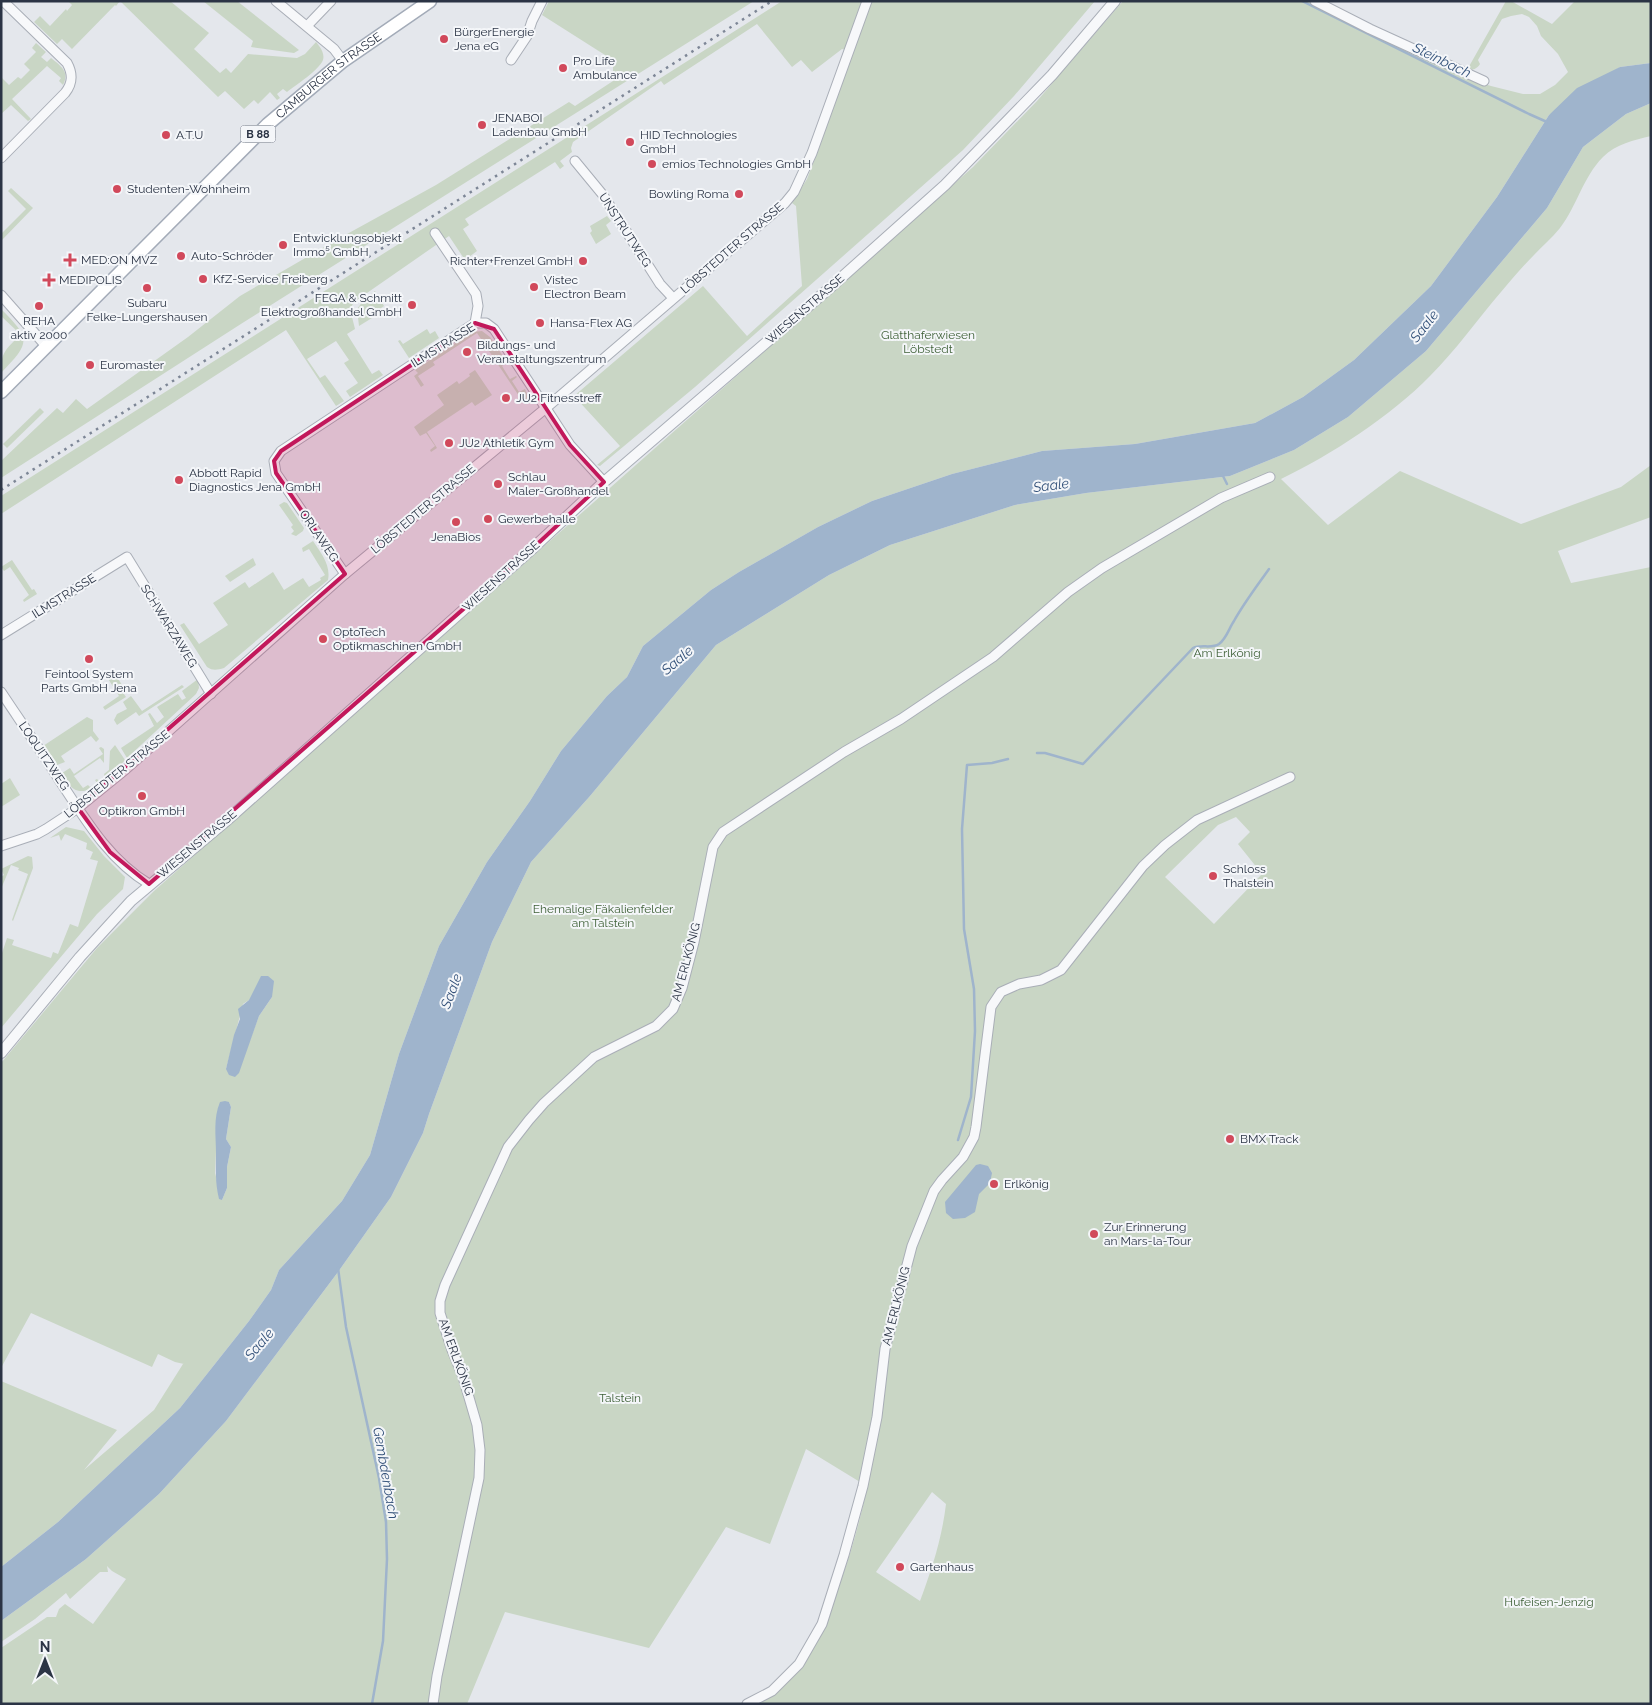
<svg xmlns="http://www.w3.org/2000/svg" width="1652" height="1705" font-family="Raleway,sans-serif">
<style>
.green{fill:#c9d6c5;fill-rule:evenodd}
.water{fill:#9fb4cc}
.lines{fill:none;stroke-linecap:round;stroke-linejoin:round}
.stream{stroke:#9fb4cc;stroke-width:2.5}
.minor-casing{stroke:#a9aeb7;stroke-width:11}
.tertiary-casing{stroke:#a9aeb7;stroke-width:12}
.primary-casing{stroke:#a3abb8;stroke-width:15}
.minor{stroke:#f7f8fa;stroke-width:9}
.tertiary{stroke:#f7f8fa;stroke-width:10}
.primary{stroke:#fff;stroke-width:12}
.rail{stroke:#7d8696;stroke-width:2.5;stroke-dasharray:2.5 5;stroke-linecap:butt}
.marked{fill:#c2185b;fill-opacity:0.2;stroke:#c2185b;stroke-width:4;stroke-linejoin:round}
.poi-dot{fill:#d1495b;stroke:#f4f6f9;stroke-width:2}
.labels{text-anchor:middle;stroke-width:4;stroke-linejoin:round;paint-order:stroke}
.shield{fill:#f4f6f9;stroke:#676e7b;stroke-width:1}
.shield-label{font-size:11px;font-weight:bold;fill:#2b3445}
.poi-label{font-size:12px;fill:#2b3445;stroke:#f4f6f9;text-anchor:start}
.street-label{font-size:12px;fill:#2b3445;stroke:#f4f6f9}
.park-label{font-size:12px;fill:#3f6138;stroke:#f4f6f9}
.water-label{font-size:14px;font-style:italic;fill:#34527a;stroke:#f4f6f9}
</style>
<rect width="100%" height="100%" fill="#e4e7ec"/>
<g class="green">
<path d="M68,1H170L209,33L194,49L220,73L226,68L231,73L248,54L297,58L305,54L316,42C320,47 325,53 323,60C319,70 296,85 287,92L283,89L277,94L280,98L277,100L270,92L258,104L254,100L244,109L225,91L218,97L120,1L116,6L115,5L72,49L62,39L57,44L34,22L40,16L50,26L66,9L67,11L72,5Z"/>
<path d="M203,1H237L299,50L294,53L251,47L253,41Z"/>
<path d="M549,1H754L244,322L1,478V461L57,408L63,413L76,399L87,409L188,337L240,296L338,239L436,185L569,102L575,106L613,81V65L605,55L542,15Z"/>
<path d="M782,1H1095L1014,96L963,150L695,387L600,466L597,465L620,446L574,396L703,286L747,336L802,286L796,206L792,203L807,179L821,143L851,51L842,49L812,72L801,60L792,67L757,24L664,85L661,81L573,142L571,148L572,152L560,161L564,166L560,169L555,162L465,219L469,225L463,229L477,251L465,260L449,236L354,302L350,309L355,329L347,334L372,374L379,370L383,375L350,397L346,391L358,383L344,363L349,360L336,341L307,359L320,378L325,375L344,401L336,406L286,330L1,514V496Z"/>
<path d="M1123,1H1306L1472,80L1491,86L1523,94H1540L1555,85L1568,72L1558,54L1541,36L1537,26L1529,17L1522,14L1511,16L1502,19L1478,60L1480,64C1477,69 1473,70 1467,70L1506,1H1511L1552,24L1575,1H1651V63L1620,67L1549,115L1497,197L1431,286L1354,360L1303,397L1255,423L1135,444L1042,451L952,474L872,501L818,527L739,572L711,590L643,646L627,677L607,696L561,751L530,801L487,862L439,946L399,1054L370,1155L342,1201L279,1270L271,1290L249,1321L180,1408L58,1522L1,1567V1381L117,1430L84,1470L154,1410L183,1364H184L175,1362L158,1354L152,1367L31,1313L1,1368V1063L97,948L154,891L973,167L1037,101ZM272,997L259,1016L250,1040L226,1069L243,1004L249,1000ZM229,1102L231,1107L226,1139L231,1147L227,1167V1188L222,1200L215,1173L216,1152Z"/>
<path d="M36,43L46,52L41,57L47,62L51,58C61,66 70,72 63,85L59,81L61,78L47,66L12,99L31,119L28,121L11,105L1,114V77L9,85L18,77L21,79L30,70L24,64L36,52L32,48Z"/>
<path d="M1651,103V136C1634,140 1616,144 1603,157C1583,177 1577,206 1560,228C1552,238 1542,246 1534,255C1522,267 1511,280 1501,292C1477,320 1456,350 1430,376C1391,416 1331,455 1281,479L1328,525L1400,471L1521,524L1621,487L1651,465V517L1558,551L1571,583L1651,567V1704H759C775,1694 788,1684 800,1669C807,1659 812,1646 817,1635C845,1581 860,1524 872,1465L865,1462L860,1482L806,1449L770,1544L726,1527L649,1648L505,1612L467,1704H1V1648L47,1617H56L59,1609L65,1604L93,1624L126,1579L112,1571L107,1566L108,1572H100L70,1599L66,1593L35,1619L1,1642V1621L86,1559L159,1494L226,1421L338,1272L391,1197L423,1133L429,1114L492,942L531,862L590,796L716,645L829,575L890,545L1015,505L1086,493L1230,476L1294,450L1348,417L1426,351L1547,208L1583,147L1626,114ZM1236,817L1250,832L1238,844L1262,874L1214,924L1165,877L1218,825ZM932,1492L946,1504C942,1538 932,1569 920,1601L876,1572Z"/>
<path d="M11,188L33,208L1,241V234L26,209L8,191Z"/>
<path d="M607,216L611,221L606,225L611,234L596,244L590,233L592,231L590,226Z"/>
<path d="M375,291L384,306L371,315L372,318L359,326L357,309L363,301Z"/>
<path d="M1,309C31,339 31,342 1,373C1,356 3,352 15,340L13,337L18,332L1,316Z"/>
<path d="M427,329L430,334L435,331L439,338L409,358L398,341L400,340L403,344Z"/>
<path d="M482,331L490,337L507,362L502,366L510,379L516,376L517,377L512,381L519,392L525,389L530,401L521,399L477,333L433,362L435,365L418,376L424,385L421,387L414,376L418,373L415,370L472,332Z"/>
<path d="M475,370L492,395L475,406L472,402L427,432L437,448L431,452L430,450L435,446L426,433L420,436L414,427L444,405L437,395L457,381L459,384L470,376L469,374Z"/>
<path d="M40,408L44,412L7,448L3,444Z"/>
<path d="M284,502L287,503L304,528L303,531L296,536L291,534L294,531L291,527L293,525L279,505Z"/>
<path d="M313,541C321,553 331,565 328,580L224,668C217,670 213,671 207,667L180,625L184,623L199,644L228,625L213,603L245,582L249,588L273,572L284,590L303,578L309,587L321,580L320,578L325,575L309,549L303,552L302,548Z"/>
<path d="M253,558L256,565L230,582L225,576Z"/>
<path d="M12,560L32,590L34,589L37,594L24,602L23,600L29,595L10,567L4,571L1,567Z"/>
<path d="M112,669L122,685L119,687L126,697L105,710L103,707L119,696L105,674Z"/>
<path d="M198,679L199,688L196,694L127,758L121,748L154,726L148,714L150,713L157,723L164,717L157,707L178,694L182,700L186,698L182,691Z"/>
<path d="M182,685L184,687L139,716L136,712L117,725L114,720L117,714L127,709L123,702L131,696L142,711Z"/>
<path d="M87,717L93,720V731L99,739L96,742L91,736L61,756L65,762L57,765L43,746Z"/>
<path d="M115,745L125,760C115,771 89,799 74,789C69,786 65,778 62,773L70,768L74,774L103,754L99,748L101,747L104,749V763L100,758L74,776L83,788L88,785L90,787L97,783L95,780L97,779L99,781L105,777L104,774L109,770L110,751Z"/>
<path d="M10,778L20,795L1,807V784Z"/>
<path d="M66,827L84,831L104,856L125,877L123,889L97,914L1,1028V956L7,938L14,940L12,945L51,958L53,952L58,954L70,924L78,927L98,861L90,859L93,852L86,849L87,843L65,834L61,841L59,835L50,838Z"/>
<path d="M28,856L32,857L33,868L13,921L12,920L28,874L18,870L19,868L11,865L1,889V877L4,875L1,869Z"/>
</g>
<g class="water">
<path d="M1651,63V103L1626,114L1583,147L1547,208L1426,351L1348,417L1294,450L1230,476L1086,493L1015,505L890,545L829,575L716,645L590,796L531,862L492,942L429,1114L423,1133L391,1197L338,1272L226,1421L159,1494L86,1559L1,1621V1567L58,1522L180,1408L249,1321L271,1290L279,1270L342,1201L370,1155L399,1054L439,946L487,862L530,801L561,751L607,696L627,677L643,646L711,590L739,572L818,527L872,501L952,474L1042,451L1135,444L1255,423L1303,397L1354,360L1431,286L1497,197L1549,115L1577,88L1620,67Z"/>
<path d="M261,976H268L274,981L272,997L259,1016L239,1073L235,1077L229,1075L226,1069L234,1035L240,1019L238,1009L249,1000Z"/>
<path d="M225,1101L229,1102L231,1107L226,1139L231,1147L227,1167V1188L222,1200L219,1199C215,1182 216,1170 216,1153C216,1135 213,1119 220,1102Z"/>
<path d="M980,1164L988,1166L992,1173L990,1183L979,1194L975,1212L965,1218L953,1219L946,1213L945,1202L976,1165Z"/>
</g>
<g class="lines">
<g class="stream">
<path d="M1302,1L1529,114L1547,122"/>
<path d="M1222,474L1227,484"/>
<path d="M1037,753H1045L1083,764L1193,648C1201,644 1212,649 1219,644C1227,638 1229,628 1234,621C1244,603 1257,586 1269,569"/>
<path d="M958,1140L971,1097L975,1031L974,989L964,929L962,829L967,765L992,763L1008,759"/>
<path d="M338,1268L346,1327L379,1478L386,1522L387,1559L383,1641L372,1704"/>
</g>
<g class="minor-casing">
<g id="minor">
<path d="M276,1L334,49L343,61"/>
<path d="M1315,1L1370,29L1484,81"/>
<path d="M307,26L331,1"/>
<path d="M511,60L527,36L532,21L542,1"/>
<path d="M1,158L65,93C73,83 73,74 67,63L3,1"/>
<path d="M575,161L603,195L660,284L673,298"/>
<path d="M435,233L476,294L478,306L475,323"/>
<path d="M1,295L46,346"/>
<path d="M345,574L276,473L274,461L281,451L475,323H486L494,329L570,445L604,482"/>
<path d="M1,635L127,557L211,694"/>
<path d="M1,692C21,722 41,751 60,781C85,819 109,860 149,884"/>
<path d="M1,846L37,834L46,829L78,808L126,769L345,574L546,408L785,203L794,192L812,153L867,1"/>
<path d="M433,1704L437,1676L479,1478L480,1450L477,1425L463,1377L452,1350L440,1313V1301L445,1285L508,1147L529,1120L544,1103L594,1057L656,1026L673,1009L682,988L694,942L713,847L723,832L844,752L901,719L993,657L1068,592L1102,568L1221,498L1270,477"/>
<path d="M747,1704L772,1691L799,1664L822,1624L844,1555L863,1486L877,1417L885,1349L912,1246L934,1191L942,1180L963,1157L974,1137L976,1127L991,1007L1001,992L1019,984L1041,980L1061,970L1143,866L1165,845L1197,820L1290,777"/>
</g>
</g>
<g class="tertiary-casing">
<path id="tertiary" d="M1,1053L80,957L131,901L225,822L532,549L604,482L832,286L945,185L1052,75L1115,1"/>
</g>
<g class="primary-casing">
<g id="primary">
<path id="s1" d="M1,392L268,124L343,61L430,1"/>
</g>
</g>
<use href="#minor" class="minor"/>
<use href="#tertiary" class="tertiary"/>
<use href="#primary" class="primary"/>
<path class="rail" d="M1,490L772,1"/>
</g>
<path class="marked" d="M475,323L494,329L570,445L604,482L532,549L149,884L110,852L78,808L345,574L276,473L274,461L281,451Z"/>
<g class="poi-dot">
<circle cx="444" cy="39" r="5"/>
<circle cx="563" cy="68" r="5"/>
<circle cx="482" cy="125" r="5"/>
<circle cx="166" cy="135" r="5"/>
<circle cx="630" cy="142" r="5"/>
<circle cx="652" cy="164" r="5"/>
<circle cx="117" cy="189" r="5"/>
<circle cx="739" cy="194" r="5"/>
<circle cx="283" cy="245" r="5"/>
<circle cx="181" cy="256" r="5"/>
<path d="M67.5 252.5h5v5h5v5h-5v5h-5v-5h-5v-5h5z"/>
<circle cx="583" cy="261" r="5"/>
<circle cx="203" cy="279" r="5"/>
<path d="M46.5 272.5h5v5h5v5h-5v5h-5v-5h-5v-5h5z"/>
<circle cx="534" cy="287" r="5"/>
<circle cx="147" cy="288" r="5"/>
<circle cx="412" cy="305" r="5"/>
<circle cx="39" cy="306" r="5"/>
<circle cx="540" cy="323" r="5"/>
<circle cx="467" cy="352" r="5"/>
<circle cx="90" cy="365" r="5"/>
<circle cx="506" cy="398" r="5"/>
<circle cx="449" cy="443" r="5"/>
<circle cx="179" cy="480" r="5"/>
<circle cx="498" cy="484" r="5"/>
<circle cx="488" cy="519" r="5"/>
<circle cx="456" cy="522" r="5"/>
<circle cx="323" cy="639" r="5"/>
<circle cx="89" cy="659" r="5"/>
<circle cx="142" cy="796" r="5"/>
<circle cx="1213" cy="876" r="5"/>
<circle cx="1230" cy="1139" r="5"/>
<circle cx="994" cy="1184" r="5"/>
<circle cx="1094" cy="1234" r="5"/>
<circle cx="900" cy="1567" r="5"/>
</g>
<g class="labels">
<rect class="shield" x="240.5" y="125.5" width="35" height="17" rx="4"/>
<g class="shield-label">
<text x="258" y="138">B 88</text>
</g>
<g class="poi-label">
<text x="454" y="36">BürgerEnergie<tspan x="454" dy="14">Jena eG</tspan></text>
<text x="573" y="65">Pro Life<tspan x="573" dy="14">Ambulance</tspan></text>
<text x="492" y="122">JENABOI<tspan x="492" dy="14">Ladenbau GmbH</tspan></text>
<text x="176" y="139">A.T.U</text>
<text x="640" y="139">HID Technologies<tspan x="640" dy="14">GmbH</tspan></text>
<text x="662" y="168">emios Technologies GmbH</text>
<text x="127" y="193">Studenten-Wohnheim</text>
<text x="729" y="198" text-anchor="end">Bowling Roma</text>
<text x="293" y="242">Entwicklungsobjekt<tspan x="293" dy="14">Immo⁵ GmbH</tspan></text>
<text x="191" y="260">Auto-Schröder</text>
<text x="81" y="264">MED:ON MVZ</text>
<text x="573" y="265" text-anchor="end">Richter+Frenzel GmbH</text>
<text x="213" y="283">KfZ-Service Freiberg</text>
<text x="59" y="284">MEDIPOLIS</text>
<text x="544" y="284">Vistec<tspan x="544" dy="14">Electron Beam</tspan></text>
<text x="402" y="302" text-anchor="end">FEGA &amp; Schmitt<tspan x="402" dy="14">Elektrogroßhandel GmbH</tspan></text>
<text x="147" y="307" text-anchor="middle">Subaru<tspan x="147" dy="14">Felke-Lungershausen</tspan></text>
<text x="39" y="325" text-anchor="middle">REHA<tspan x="39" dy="14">aktiv 2000</tspan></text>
<text x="550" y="327">Hansa-Flex AG</text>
<text x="477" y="349">Bildungs- und<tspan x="477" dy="14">Veranstaltungszentrum</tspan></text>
<text x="100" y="369">Euromaster</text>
<text x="516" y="402">JU2 Fitnesstreff</text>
<text x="459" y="447">JU2 Athletik Gym</text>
<text x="189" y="477">Abbott Rapid<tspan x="189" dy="14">Diagnostics Jena GmbH</tspan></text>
<text x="508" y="481">Schlau<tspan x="508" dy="14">Maler-Großhandel</tspan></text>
<text x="498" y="523">Gewerbehalle</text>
<text x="456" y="541" text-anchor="middle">JenaBios</text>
<text x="333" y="636">OptoTech<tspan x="333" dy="14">Optikmaschinen GmbH</tspan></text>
<text x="89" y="678" text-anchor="middle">Feintool System<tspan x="89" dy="14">Parts GmbH Jena</tspan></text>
<text x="142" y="815" text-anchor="middle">Optikron GmbH</text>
<text x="1223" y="873">Schloss<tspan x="1223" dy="14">Thalstein</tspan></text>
<text x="1240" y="1143">BMX Track</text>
<text x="1004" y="1188">Erlkönig</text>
<text x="1104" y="1231">Zur Erinnerung<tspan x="1104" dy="14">an Mars-la-Tour</tspan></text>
<text x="910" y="1571">Gartenhaus</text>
</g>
<g class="street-label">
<text dy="4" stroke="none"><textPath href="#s1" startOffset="456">CAMBURGER STRASSE</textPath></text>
<text transform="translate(625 230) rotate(57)" y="4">UNSTRUTWEG</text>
<text transform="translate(732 248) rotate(-41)" y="4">LÖBSTEDTER STRASSE</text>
<text transform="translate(805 309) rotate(-41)" y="4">WIESENSTRASSE</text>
<text transform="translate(443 345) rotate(-32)" y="4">ILMSTRASSE</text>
<text transform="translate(423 509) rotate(-40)" y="4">LÖBSTEDTER STRASSE</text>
<text transform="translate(319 536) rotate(56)" y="4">ORLAWEG</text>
<text transform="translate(501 576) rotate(-42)" y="4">WIESENSTRASSE</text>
<text transform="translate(64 596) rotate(-32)" y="4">ILMSTRASSE</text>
<text transform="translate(169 626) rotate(58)" y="4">SCHWARZAWEG</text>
<text transform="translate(44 756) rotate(56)" y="4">LOQUITZWEG</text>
<text transform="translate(117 774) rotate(-39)" y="4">LÖBSTEDTER STRASSE</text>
<text transform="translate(197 844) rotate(-40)" y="4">WIESENSTRASSE</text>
<text transform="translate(686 962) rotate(-75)" y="4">AM ERLKÖNIG</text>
<text transform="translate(896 1306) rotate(-76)" y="4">AM ERLKÖNIG</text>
<text transform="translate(456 1357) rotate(70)" y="4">AM ERLKÖNIG</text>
</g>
<g class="park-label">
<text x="928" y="339">Glatthaferwiesen<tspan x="928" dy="14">Löbstedt</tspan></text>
<text x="1227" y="657">Am Erlkönig</text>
<text x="603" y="913">Ehemalige Fäkalienfelder<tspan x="603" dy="14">am Talstein</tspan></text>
<text x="620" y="1402">Talstein</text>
<text x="1549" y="1606">Hufeisen-Jenzig</text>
</g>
<g class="water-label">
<text transform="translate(1442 60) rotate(26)" y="5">Steinbach</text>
<text transform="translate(1424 326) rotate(-52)" y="5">Saale</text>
<text transform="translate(1051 485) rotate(-7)" y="5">Saale</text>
<text transform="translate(677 660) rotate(-40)" y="5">Saale</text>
<text transform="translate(451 991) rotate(-69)" y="5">Saale</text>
<text transform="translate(259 1344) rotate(-49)" y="5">Saale</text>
<text transform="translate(386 1473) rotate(80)" y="5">Gembdenbach</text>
</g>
</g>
<rect width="1652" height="1705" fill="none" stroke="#2b3445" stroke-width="5"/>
<g transform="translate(45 1660)" stroke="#f4f6f9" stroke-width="4" paint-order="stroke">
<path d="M0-4L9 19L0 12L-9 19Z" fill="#2b3445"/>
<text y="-8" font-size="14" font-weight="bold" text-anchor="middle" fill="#2b3445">N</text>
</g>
</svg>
